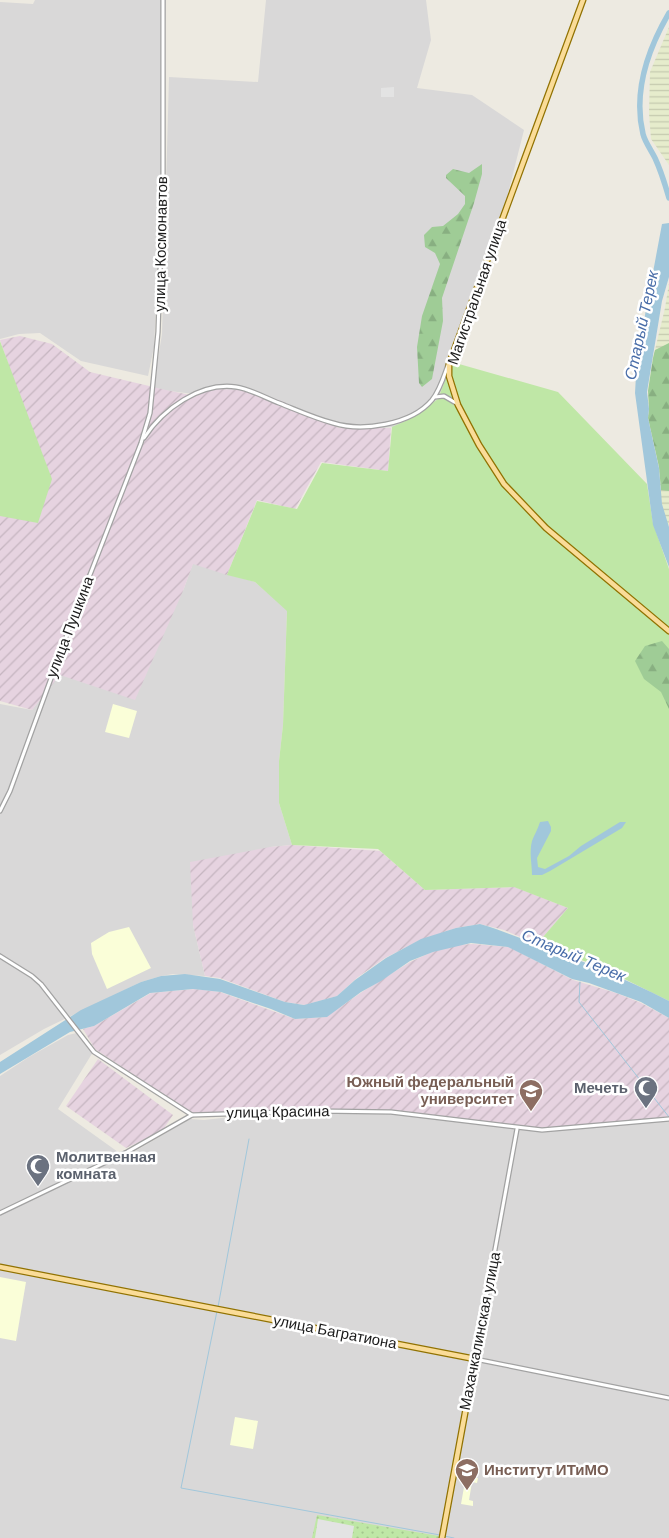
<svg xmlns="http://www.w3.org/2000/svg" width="669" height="1538" font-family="'DM Sans',sans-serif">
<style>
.residential{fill:#d9d8d8}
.industrial{fill:url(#industrial-furrows)}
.education{fill:#fafed8}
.farmland{fill:url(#farmland-rules)}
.grass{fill:#bfe7a6}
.forest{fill:url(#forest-firs)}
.garden{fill:url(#garden-dots)}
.parking{fill:#e3e3e3}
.water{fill:#a1c7db}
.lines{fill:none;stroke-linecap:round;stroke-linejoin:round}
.stream{stroke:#a1c7db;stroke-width:1}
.river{stroke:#a1c7db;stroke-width:5.5}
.minor-casing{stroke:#a2a2a2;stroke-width:5.5}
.major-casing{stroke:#917202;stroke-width:7}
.minor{stroke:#fff;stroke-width:3}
.major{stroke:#fadc98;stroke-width:4.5}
.labels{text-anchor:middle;stroke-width:5;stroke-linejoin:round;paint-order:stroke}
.street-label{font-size:15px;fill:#1b1b1b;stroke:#fff}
.education-label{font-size:15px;font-weight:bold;fill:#785e54;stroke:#fff;text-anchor:end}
.worship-label{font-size:15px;font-weight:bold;fill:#5b616d;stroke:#fff;text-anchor:end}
.water-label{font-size:16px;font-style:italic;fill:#4a6ea9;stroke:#fff}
</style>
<defs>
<pattern id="industrial-furrows" width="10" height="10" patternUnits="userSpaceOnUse" patternTransform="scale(1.25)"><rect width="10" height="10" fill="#e6d3e0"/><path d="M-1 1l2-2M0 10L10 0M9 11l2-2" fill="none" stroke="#c5b5c0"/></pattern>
<pattern id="farmland-rules" width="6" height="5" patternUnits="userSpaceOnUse" patternTransform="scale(1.25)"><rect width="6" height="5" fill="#e6eccc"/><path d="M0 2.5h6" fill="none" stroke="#c5caaf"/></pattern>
<pattern id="forest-firs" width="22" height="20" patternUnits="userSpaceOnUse" patternTransform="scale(1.25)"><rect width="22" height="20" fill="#9fcc96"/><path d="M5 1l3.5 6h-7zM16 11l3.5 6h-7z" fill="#88af81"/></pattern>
<pattern id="garden-dots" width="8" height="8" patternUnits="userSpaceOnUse" patternTransform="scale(1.25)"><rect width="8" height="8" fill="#bfe7a6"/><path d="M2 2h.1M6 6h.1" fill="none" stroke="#a4c68e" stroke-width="1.8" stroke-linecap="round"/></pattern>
</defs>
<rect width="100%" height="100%" fill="#edeae1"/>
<g class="residential">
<path d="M35,0H166L163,75L162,187L154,347L148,376L81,361L40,333L19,334L0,339V2L33,4Z"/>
<path d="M266,0H426L431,40L417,88L472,95L524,130L495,245L438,399L410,419L394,427L364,429L331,426L253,391L209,389L194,394L153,389L162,334L169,77L258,82Z"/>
<path d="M193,563L255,582L287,610L283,725L279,761V803L292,845L270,847L193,925L205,976L173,974L161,976L141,982L44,1029L0,1055V704L32,710L59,675L183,591Z"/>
<path d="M81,1032L93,1052L58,1109L125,1157L190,1119L204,1120L294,1110L395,1109L669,1119V1538H0V1076L29,1057L68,1035Z"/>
</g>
<g class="industrial">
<path d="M20,336L52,344L90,372L166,390L195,396L213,389L246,390L282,401L339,428H391L388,471L321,462L295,509L257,500L227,575L193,564L183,591L135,700L60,675L32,710L0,701V514L47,479L0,340Z"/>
<path d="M292,845L380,851L425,890L515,887L568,908L537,944L504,930L480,924L456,928L418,941L385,958L358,977L337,996L305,1005L285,1002L220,978L205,976L193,925L190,862L270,847Z"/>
<path d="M473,944L509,947L573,980L616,993L641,1003L669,1018V1119L537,1130L395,1110L194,1115L95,1049L83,1029L94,1026L151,993L195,989L220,992L295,1019L326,1017L362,992L410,962L432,952L456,945Z"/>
<path d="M98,1059L173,1115L162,1131L126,1148L66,1106Z"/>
</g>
<g class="education">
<path d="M113,704L137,711L129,738L105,732Z"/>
<path d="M129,927L151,968L107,989L92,954L91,943L109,932Z"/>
<path d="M0,1277L26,1282L16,1341L0,1338Z"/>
<path d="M235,1417L258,1421L253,1449L230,1445Z"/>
<path d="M466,1476L478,1478L477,1483L472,1482L469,1500L473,1501V1506L461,1504Z"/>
</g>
<g class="farmland">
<path d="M669,27V165L651,139L649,113L650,72Z"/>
<path d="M669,283V526L665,519L661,499L659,467L648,418L649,409L648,391L653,358L665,308Z"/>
</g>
<g class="grass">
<path d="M0,341L52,479L38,523L0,516Z"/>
<path d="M452,362L558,392L647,484L653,523L669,569V1001L598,966L537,944L568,908L514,887L425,890L378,849L292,845L279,803V761L283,725L287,611L255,582L227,575L257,501L297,509L322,463L388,471L392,427L410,419L438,399Z"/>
</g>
<g class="forest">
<path d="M482,164V174L474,203L442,298L443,321L432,379L422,387L419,383L417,347L422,316L440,264L435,253L425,247L424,235L432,227L443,226L458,214L465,204V196L446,178V175L453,169L469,173Z"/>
<path d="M669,343V491L661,490L659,467L648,418L649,409L648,391L653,358L655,350Z"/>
<path d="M662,641L669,649V709L661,692L644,679L635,661L645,646Z"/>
</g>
<path class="garden" d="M317,1515L439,1536V1538H312Z"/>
<g class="parking">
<path d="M394,87V97H381V88Z"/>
<path d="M318,1519L354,1526L352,1538H315Z"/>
</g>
<g class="water">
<path d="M669,223V277L662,301L647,392L649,409L648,418L659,468L662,504L669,527V567L653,525L635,393L637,358L662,224Z"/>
<path d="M548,821L551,827V831L537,858L538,867L545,869L569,856L581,846L620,822H626L622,828L550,871L542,875H532C532,864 529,852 532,841C534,835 538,829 540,822Z"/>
<path d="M480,924C498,929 514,936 531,942C578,959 624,978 669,1001V1018L641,1002L589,983L572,979L508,947L471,943L433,952L410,961L381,981L361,992L327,1017L295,1019L271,1009L221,992L193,989L150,993L94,1026L70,1032L0,1074V1062L81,1010L141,982L161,976L185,974L220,979L285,1002L304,1005L337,996L355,980L386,958L421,939L456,928Z"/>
</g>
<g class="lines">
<g class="stream">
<path d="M580,982L579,1002L669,1117"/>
<path d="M218,1307L249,1139"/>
<path d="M217,1311L181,1488L440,1535"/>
<path d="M444,1536L454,1538"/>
</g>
<path class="river" d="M669,13C648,49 633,92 643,134C645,142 651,150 655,158C661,171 665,184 669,198"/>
<g class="minor-casing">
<g id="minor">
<path d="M435,397L444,396L456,403"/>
<path d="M144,438C163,409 200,382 236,387C250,389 266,398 279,403C297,410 314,418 333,423C362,432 411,425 432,400C440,390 444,376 448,365"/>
<path d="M0,811L10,791L69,629L141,443L150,413L158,332L163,183V0"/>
<path d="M0,956L32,976L41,984L94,1052L192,1115"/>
<path d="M517,1129L475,1359L669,1398"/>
<path d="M0,1213L127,1152L192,1115L319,1111L391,1112L542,1130L669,1119"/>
</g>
</g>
<g class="major-casing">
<g id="major">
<path d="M583,0L449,364V376L458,405L479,445L504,484L546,528L669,631"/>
<path d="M0,1267L475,1359L442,1538"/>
</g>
</g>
<use href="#minor" class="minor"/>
<use href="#major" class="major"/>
</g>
<defs>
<g id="mosque-pin" transform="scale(1.25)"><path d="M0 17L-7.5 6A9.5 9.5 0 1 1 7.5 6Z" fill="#6b7280" stroke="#fff"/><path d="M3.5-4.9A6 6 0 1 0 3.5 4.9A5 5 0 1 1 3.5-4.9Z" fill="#fff"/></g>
<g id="university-pin" transform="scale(1.25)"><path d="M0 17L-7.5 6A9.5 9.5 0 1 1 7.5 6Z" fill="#8d6e63" stroke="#fff"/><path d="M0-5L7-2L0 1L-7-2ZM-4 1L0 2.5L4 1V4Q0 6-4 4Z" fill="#fff"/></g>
</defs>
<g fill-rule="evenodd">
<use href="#mosque-pin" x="646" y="1088"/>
<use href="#university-pin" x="531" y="1091"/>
<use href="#mosque-pin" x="38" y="1166"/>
<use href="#university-pin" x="467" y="1470"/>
</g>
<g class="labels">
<g class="street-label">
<text transform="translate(161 244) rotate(-89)" y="5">улица Космонавтов</text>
<text transform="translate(477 292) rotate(-71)" y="5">Магистральная улица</text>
<text transform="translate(70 627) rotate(-69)" y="5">улица Пушкина</text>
<text transform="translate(278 1112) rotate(-1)" y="5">улица Красина</text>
<text transform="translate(480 1331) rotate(-79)" y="5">Махачкалинская улица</text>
<text transform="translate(335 1332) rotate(11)" y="5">улица Багратиона</text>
</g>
<g class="education-label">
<text x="514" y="1087">Южный федеральный<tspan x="514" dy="17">университет</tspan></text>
<text x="484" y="1475" text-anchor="start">Институт ИТиМО</text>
</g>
<g class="worship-label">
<text x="628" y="1093">Мечеть</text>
<text x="56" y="1162" text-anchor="start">Молитвенная<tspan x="56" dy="17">комната</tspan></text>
</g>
<g class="water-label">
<text transform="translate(641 325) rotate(-78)" y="6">Старый Терек</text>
<text transform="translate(574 955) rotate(23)" y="6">Старый Терек</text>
</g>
</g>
</svg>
